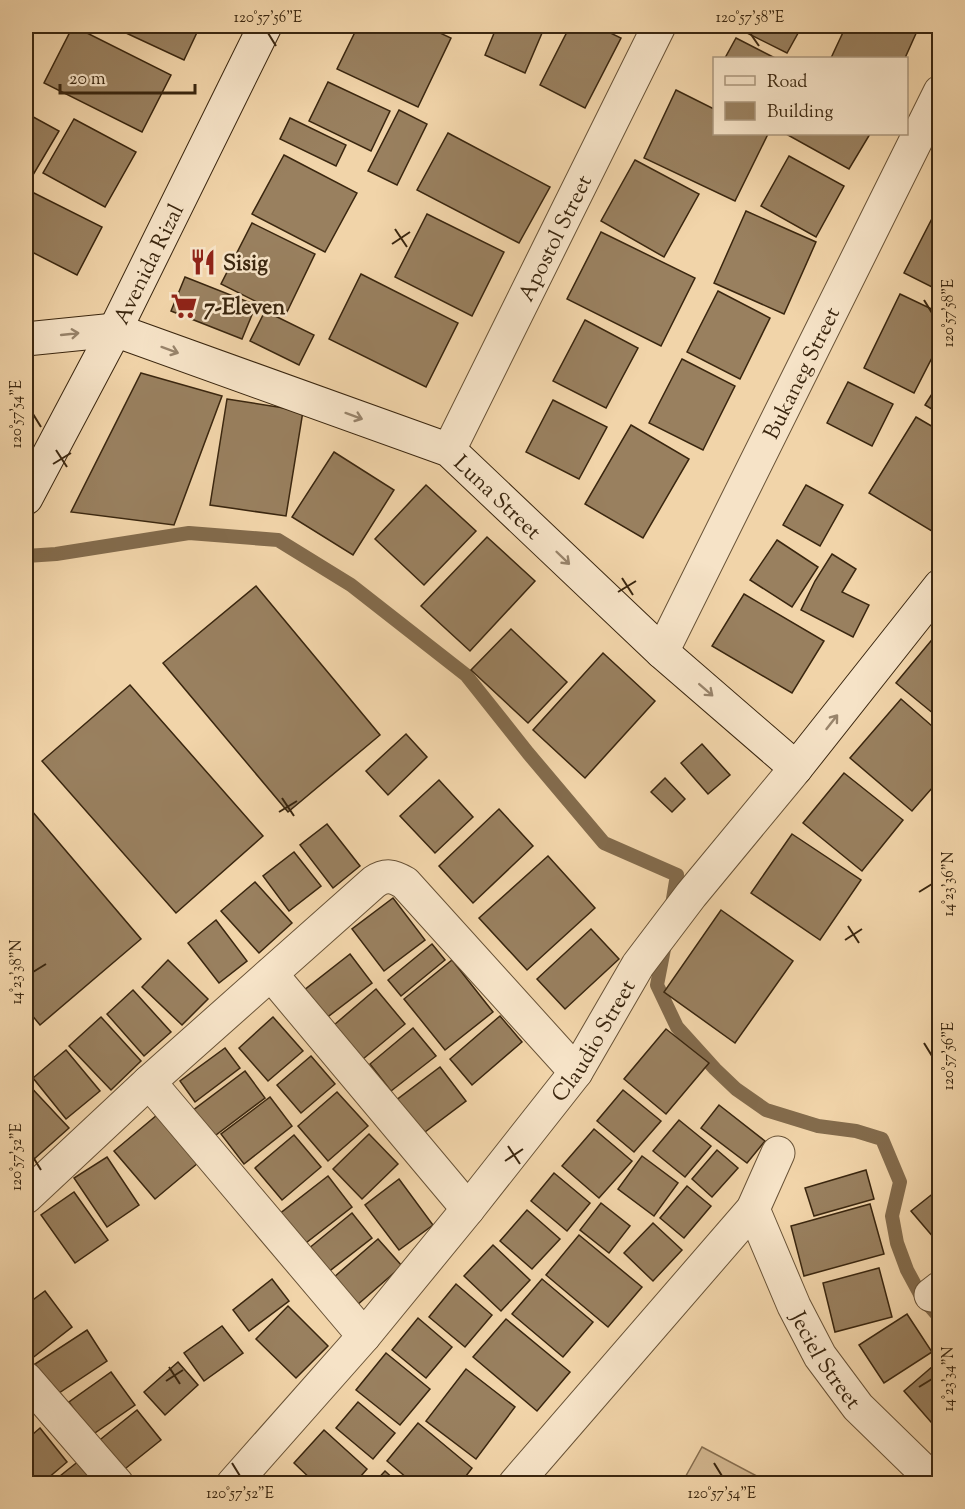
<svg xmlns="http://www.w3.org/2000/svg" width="965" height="1509" font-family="'Sorts Mill Goudy',serif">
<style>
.green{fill:#d2b68f;stroke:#866e4f;stroke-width:1.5}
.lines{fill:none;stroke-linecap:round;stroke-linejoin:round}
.stream{stroke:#836b4c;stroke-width:14}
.building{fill:#99805f;stroke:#3a260f;stroke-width:1.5}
.street-casing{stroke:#685236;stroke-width:35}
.secondary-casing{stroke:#3a260f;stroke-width:35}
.street{stroke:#f6e3c7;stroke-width:33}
.secondary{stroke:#f6e3c7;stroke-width:33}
.oneway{stroke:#98846b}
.ticks{fill:none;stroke:#3a260f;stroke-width:2}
.labels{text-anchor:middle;stroke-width:5;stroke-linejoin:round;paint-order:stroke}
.street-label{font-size:22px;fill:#3a260f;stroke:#f6e3c7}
.poi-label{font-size:22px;font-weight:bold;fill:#3a260f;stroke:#f6e3c7;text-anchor:start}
.neatline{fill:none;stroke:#3a260f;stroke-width:2}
.ticks-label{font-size:15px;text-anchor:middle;fill:#3a260f}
</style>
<rect width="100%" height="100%" fill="#f1d4a9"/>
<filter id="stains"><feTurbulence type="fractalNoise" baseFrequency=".00333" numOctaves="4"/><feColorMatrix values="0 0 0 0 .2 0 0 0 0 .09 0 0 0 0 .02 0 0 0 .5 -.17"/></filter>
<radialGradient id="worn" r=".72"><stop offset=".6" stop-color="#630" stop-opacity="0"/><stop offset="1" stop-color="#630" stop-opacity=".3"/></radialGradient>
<path class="green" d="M702,1447L770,1483H682Z"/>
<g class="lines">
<g class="stream">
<path d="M26,556L56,554L189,533L278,540L351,585L466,675L528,753L604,843L677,875L672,905"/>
<path d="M665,944L657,985L677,1027L715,1069L736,1089L766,1110L818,1126L856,1131L882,1139L900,1182L892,1216L897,1243L907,1270L921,1296L940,1318"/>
</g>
</g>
<g class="building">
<path d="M73,26L171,75L142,132L44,83Z"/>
<path d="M111,26H200L184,60Z"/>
<path d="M358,26H425L451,38L418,107L337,69Z"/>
<path d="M497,26H545L525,73L485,55Z"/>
<path d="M570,26H596L621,38L585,108L540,85Z"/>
<path d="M733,26H802L787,53Z"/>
<path d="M846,26H910L918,29L905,58H831Z"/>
<path d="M736,38L775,58H725Z"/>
<path d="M328,82L390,111L371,151L309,121Z"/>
<path d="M676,90L714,109V134H768L735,201L644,158Z"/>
<path d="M399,110L427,124L397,185L368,171Z"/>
<path d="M26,113L59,131L33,175L26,171Z"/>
<path d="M290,118L346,145L336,166L280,139Z"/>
<path d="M74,119L136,152L105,207L43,173Z"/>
<path d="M448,133L550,187L519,243L417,190Z"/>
<path d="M786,134H870L849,169Z"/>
<path d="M284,155L357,193L325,252L252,214Z"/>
<path d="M789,156L844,186L816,237L761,206Z"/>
<path d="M635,160L699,194L664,257L601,221Z"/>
<path d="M26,189L102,227L77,275L26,249Z"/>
<path d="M940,203V291L904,273Z"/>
<path d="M746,211L816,242L784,314L714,283Z"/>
<path d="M427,214L504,252L472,316L395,277Z"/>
<path d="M252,223L315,254L285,316L221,284Z"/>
<path d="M601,232L695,278L661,346L567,299Z"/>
<path d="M361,274L458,323L426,387L329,339Z"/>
<path d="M185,277L256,305L242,339L171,311Z"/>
<path d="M718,291L770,318L740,379L687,352Z"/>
<path d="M900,294L940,313V342L914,393L864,368Z"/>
<path d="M265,311L314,335L299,365L250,341Z"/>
<path d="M585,320L638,348L606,408L553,381Z"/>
<path d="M682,359L735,386L703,450L649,423Z"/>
<path d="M141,373L222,396L174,525L71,512Z"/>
<path d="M940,381V414L925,405Z"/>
<path d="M848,382L893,404L872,446L827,423Z"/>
<path d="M227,399L303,411L286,516L210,505Z"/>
<path d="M553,400L607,427L579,479L526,452Z"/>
<path d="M916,417L940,431V536L869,493Z"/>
<path d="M631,425L689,459L643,538L585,504Z"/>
<path d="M334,452L394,490L353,555L292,517Z"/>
<path d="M426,485L476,531L424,585L375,539Z"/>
<path d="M806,485L843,505L820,546L783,525Z"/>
<path d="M487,537L535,581L470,651L421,606Z"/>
<path d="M777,540L818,567L792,607L750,580Z"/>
<path d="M832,554L856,569L842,592L869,605L853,637L801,610L815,581Z"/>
<path d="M256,586L380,735L288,812L163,663Z"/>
<path d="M744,594L824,641L792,693L712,646Z"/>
<path d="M511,629L567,682L528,723L471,670Z"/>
<path d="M940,630V719L896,683Z"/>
<path d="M603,653L655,701L585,778L533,730Z"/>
<path d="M130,685L263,836L176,913L42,761Z"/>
<path d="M901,699L940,733V779L912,811L850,758Z"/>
<path d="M406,734L427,757L388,795L366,771Z"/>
<path d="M702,744L730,775L708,794L681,763Z"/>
<path d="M844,773L903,820L862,871L803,823Z"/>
<path d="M665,778L685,799L672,812L651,792Z"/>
<path d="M439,780L473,817L435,853L400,816Z"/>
<path d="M26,804L141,939L40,1025L26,1008Z"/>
<path d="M499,809L533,846L473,903L439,866Z"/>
<path d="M327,824L360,866L333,888L300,845Z"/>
<path d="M792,834L861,880L820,940L751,893Z"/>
<path d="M294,852L321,886L289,911L263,876Z"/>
<path d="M548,856L595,908L527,970L479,918Z"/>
<path d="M255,882L292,923L259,953L221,911Z"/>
<path d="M393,898L425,940L384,971L352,929Z"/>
<path d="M721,910L793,961L735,1043L664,992Z"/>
<path d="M216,920L247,961L219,983L188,943Z"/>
<path d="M591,929L619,959L565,1009L537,979Z"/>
<path d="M432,944L445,960L401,996L388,980Z"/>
<path d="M350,954L372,983L325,1019L303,991Z"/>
<path d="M168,960L208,999L182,1025L142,987Z"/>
<path d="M452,960L493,1012L445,1050L404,999Z"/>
<path d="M376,989L405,1024L363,1059L334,1025Z"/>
<path d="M133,990L171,1032L144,1056L107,1014Z"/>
<path d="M500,1016L522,1042L472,1085L450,1059Z"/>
<path d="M101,1017L141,1061L111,1090L69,1046Z"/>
<path d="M273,1017L303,1051L268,1081L239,1048Z"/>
<path d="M413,1028L436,1056L391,1091L370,1064Z"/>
<path d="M666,1029L709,1063L666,1114L624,1079Z"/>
<path d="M225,1048L240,1068L195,1102L180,1081Z"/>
<path d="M66,1050L100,1091L66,1119L33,1078Z"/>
<path d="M311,1056L335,1084L301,1113L277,1085Z"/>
<path d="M440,1067L466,1101L421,1135L395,1101Z"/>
<path d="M245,1071L265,1098L212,1138L192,1111Z"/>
<path d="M26,1082L69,1128L33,1160L26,1152Z"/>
<path d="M623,1090L661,1121L634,1152L597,1121Z"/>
<path d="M337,1092L368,1126L328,1161L298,1126Z"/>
<path d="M270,1097L292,1126L244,1164L221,1134Z"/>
<path d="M719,1105L765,1141L747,1163L701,1128Z"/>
<path d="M157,1115L198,1163L155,1199L114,1151Z"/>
<path d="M679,1120L711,1146L685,1177L653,1151Z"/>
<path d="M594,1129L632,1161L599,1198L562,1166Z"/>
<path d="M369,1134L398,1164L362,1199L333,1169Z"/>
<path d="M294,1135L321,1167L282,1200L255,1168Z"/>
<path d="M717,1150L738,1168L712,1197L692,1179Z"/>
<path d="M642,1156L678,1183L654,1216L618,1189Z"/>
<path d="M107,1157L139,1205L107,1227L74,1178Z"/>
<path d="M866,1170L874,1199L814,1216L805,1188Z"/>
<path d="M554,1173L590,1203L567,1231L531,1201Z"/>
<path d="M328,1176L352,1207L302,1246L278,1215Z"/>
<path d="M399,1179L433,1225L399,1250L365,1205Z"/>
<path d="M687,1186L711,1206L684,1238L660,1218Z"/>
<path d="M940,1188V1245L911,1211Z"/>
<path d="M74,1192L108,1240L75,1263L41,1215Z"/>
<path d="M601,1203L630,1226L609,1253L580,1230Z"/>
<path d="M870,1204L884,1254L804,1276L791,1226Z"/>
<path d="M527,1210L560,1239L532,1269L500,1241Z"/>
<path d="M352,1213L372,1238L327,1273L308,1249Z"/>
<path d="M653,1223L682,1250L653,1281L624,1253Z"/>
<path d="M579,1235L642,1287L608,1327L546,1275Z"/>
<path d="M378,1239L402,1266L356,1306L333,1278Z"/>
<path d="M493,1245L530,1280L501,1311L464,1276Z"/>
<path d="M879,1268L892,1317L835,1332L823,1283Z"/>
<path d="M272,1279L289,1301L249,1331L233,1310Z"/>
<path d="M542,1279L593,1322L563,1357L512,1314Z"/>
<path d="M456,1284L492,1315L465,1347L429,1317Z"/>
<path d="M45,1291L72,1327L26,1363V1305Z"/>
<path d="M288,1306L328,1346L296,1378L256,1339Z"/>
<path d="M907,1314L932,1352L884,1383L859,1345Z"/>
<path d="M418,1318L452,1347L426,1378L392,1350Z"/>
<path d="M506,1319L570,1372L537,1411L473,1357Z"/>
<path d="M222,1326L243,1353L204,1381L184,1353Z"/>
<path d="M87,1330L107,1361L56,1395L35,1364Z"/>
<path d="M386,1353L430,1389L400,1425L356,1390Z"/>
<path d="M178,1362L198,1385L165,1415L144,1392Z"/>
<path d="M933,1366L940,1373V1426L937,1429L904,1391Z"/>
<path d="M466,1369L515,1407L476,1459L426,1421Z"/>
<path d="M111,1372L135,1405L92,1435L69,1402Z"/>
<path d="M358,1402L395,1433L373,1459L336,1428Z"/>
<path d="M137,1410L161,1440L121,1472L96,1443Z"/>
<path d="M418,1423L472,1468L460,1484H414L387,1461Z"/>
<path d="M40,1428L67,1462L41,1484H26V1440Z"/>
<path d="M324,1430L367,1469L354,1484H316L294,1463Z"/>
<path d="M80,1460L98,1484H50Z"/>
<path d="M385,1471L399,1484H373Z"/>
</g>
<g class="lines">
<g class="street-casing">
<g id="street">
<path id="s1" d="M449,450L659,26"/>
<path id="s2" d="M662,652L940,92"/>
<path d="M271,974L468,1209"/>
<path d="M149,1082L364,1336"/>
<path d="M26,1197L149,1082L374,882C386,874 393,876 405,883L576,1072"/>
<path id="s3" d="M753,1209L794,1306L820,1356L858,1407L937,1484"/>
<path d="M931,1295L940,1288"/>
<path d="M26,1379L117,1484"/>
<path id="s4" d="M233,1484L364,1336L468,1209L576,1072L638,965L691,895L796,768"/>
<path d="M515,1484L753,1209L778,1153"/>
</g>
</g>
<g class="secondary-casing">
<g id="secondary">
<path id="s5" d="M26,339L115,330L449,450L662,652L796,768L940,586"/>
<path id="s6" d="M26,498L115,330L265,26"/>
</g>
</g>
<use href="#street" class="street"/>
<use href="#secondary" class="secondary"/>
</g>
<defs><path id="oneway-shaft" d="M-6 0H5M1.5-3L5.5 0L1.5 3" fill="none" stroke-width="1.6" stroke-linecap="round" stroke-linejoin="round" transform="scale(1.5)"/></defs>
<g class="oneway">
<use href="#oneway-shaft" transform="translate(70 334) rotate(-6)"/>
<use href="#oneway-shaft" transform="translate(170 350) rotate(20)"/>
<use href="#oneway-shaft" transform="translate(354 416) rotate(20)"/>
<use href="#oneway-shaft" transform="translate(563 558) rotate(44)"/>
<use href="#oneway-shaft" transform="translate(706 690) rotate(41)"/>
<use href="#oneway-shaft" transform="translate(832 722) rotate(-52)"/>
</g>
<path class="ticks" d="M268,33L276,46M750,33L759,46M395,229L407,247M392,244L410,232M924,300L932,313M33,414L41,427M56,450L67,467M53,464L71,453M622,578L633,595M618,592L636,581M282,798L294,816M279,812L297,801M919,892L932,884M848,926L859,943M845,940L862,929M33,972L46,964M924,1043L932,1056M508,1146L520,1164M33,1157L41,1170M505,1161L523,1149M169,1367L180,1384M166,1381L183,1370M919,1387L932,1379M232,1463L240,1476M714,1463L722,1476"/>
<defs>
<g id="restaurant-bare" transform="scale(2.07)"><path d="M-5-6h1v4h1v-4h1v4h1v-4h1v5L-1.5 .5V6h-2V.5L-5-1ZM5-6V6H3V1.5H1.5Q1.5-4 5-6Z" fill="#8f2418" stroke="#f6e3c7" stroke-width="2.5" paint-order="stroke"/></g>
<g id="supermarket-bare" transform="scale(2.07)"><path d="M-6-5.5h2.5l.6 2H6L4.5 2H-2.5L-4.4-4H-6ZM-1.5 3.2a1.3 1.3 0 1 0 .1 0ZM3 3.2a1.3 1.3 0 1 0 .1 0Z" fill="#8f2418" stroke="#f6e3c7" stroke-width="2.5" paint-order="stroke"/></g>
</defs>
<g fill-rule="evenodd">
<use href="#restaurant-bare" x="203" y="262"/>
<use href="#supermarket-bare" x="184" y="306"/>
</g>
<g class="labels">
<g class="street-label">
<text dy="8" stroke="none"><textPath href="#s1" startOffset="237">Apostol Street</textPath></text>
<text dy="8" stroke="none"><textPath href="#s6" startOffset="264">Avenida Rizal</textPath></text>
<text dy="8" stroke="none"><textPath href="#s2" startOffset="312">Bukaneg Street</textPath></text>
<text dy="8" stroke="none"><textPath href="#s5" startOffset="512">Luna Street</textPath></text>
<text dy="8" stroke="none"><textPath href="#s4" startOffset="572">Claudio Street</textPath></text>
<text dy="8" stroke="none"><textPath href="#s3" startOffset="168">Jeciel Street</textPath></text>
</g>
<g class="poi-label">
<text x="223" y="270">Sisig</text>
<text x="204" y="314">7-Eleven</text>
</g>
</g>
<rect width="965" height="1509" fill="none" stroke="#f1d4a9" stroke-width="66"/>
<rect x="713" y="57" width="195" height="78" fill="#f6e3c7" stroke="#ab977d" stroke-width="1.5"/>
<rect x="725" y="76" width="30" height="9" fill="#f6e3c7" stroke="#ab977d" stroke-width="1.5"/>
<text x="767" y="87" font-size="18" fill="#3a260f">Road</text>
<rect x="725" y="102" width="30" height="18" fill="#99805f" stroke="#ab977d" stroke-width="1.5"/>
<text x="767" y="117" font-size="18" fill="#3a260f">Building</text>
<path d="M60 84v9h135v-9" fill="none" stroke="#3a260f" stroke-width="3"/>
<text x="69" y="84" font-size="18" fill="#3a260f" stroke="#f6e3c7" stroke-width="4.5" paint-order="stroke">20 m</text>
<rect x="33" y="33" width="899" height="1443" class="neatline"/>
<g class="ticks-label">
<text x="268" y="22">120°57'56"E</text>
<text x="750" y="22">120°57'58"E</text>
<text transform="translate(948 313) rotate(-90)" y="5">120°57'58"E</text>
<text transform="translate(16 414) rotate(-90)" y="5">120°57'54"E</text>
<text transform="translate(948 884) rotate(-90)" y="5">14°23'36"N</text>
<text transform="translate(16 972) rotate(-90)" y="5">14°23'38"N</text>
<text transform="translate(948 1056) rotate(-90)" y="5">120°57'56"E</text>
<text transform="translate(16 1157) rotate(-90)" y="5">120°57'52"E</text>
<text transform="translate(948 1379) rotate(-90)" y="5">14°23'34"N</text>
<text x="240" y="1498">120°57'52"E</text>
<text x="722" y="1498">120°57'54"E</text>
</g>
<rect width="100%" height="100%" filter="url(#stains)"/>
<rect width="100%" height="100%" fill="url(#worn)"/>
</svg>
